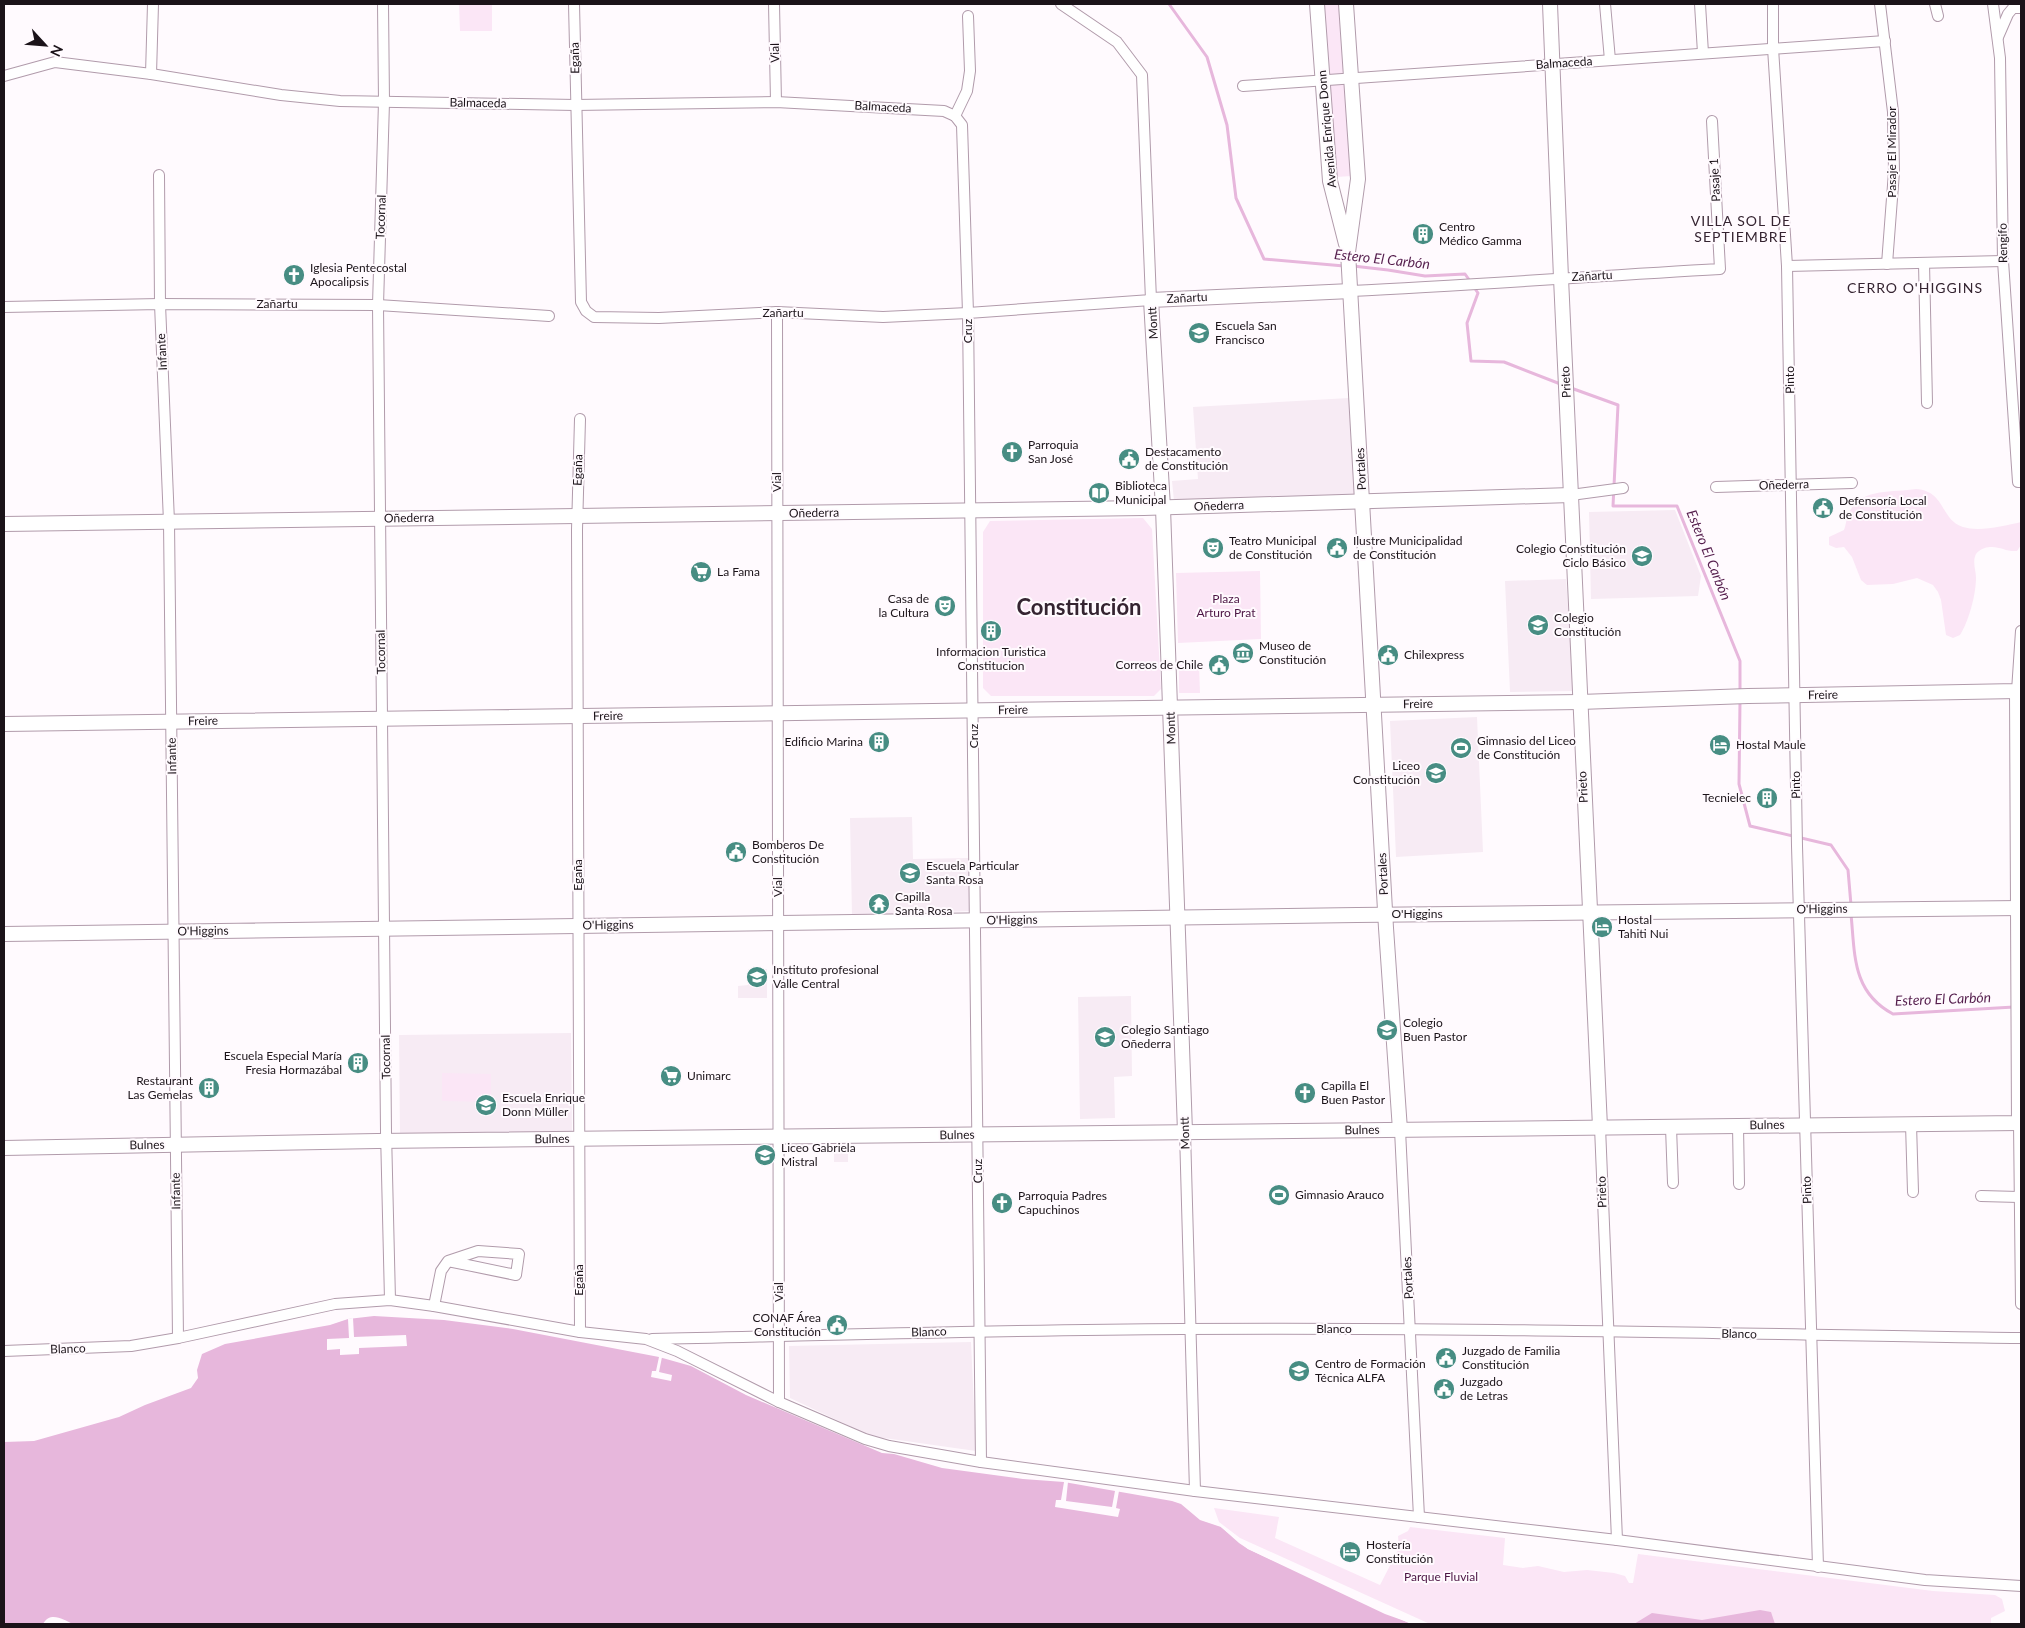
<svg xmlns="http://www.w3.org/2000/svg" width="2025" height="1628" font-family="Lato,sans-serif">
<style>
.built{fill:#f7ebf4}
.green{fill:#fbe6f6}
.water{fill:#e7b7dc}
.pier{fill:#fffafe}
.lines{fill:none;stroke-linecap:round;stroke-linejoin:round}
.stream{stroke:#e7b7dc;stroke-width:3}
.street-casing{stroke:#b19bab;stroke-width:12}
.secondary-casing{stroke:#b19bab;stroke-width:16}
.street{stroke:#fff;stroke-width:10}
.secondary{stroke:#fff;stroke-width:14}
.labels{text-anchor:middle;stroke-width:4;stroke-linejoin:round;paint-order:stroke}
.street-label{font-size:12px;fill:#1b1319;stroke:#fffafe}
.poi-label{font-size:12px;fill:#1b1319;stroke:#fffafe;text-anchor:start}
.park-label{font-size:12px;fill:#4c1544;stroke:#fffafe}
.neighbourhood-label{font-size:14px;letter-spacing:1px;fill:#352431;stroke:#fffafe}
.water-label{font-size:14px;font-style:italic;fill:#551e4d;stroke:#fffafe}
.town-label{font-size:22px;font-weight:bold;fill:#352431;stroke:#fffafe}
</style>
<rect width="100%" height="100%" fill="#fffafe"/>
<g class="built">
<path d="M1349,398L1355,495L1174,501L1172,481L1198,479L1193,407Z"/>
<path d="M1675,510L1701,576L1698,596L1591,599L1589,512Z"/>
<path d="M1566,579L1574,691L1510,692L1505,581Z"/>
<path d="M1477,717L1483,852L1396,857L1390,721Z"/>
<path d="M912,817L913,859L968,858L970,911L852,916L850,818Z"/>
<path d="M748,969H767V998H738V986L748,985Z"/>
<path d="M1131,996L1132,1076L1114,1077L1115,1118L1080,1119L1078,997Z"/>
<path d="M571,1033L572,1132L400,1134L399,1035Z"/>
<path d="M848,1152V1162H834V1153Z"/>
<path d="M971,1342L976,1451L884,1438L879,1440L790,1398L789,1346Z"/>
</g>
<g class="green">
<path d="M459,4H492V31H460Z"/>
<path d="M1323,4H1339L1352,176L1336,177Z"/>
<path d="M1916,489C1946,491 1940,520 1963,527C1979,532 2004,526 2021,522V545L2017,551C2007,552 1999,546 1990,547C1985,547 1979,550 1976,554C1972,562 1976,570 1976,578C1976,594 1969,621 1960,635L1953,638L1946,635L1941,600L1938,592L1933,585L1917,578L1893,584L1867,585L1861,580L1852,557L1844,547L1836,548L1829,545V537L1844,530C1846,525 1846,520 1848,515C1859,487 1892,493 1916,489Z"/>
<path d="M1143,518L1152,529L1161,689L1154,696H991L983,688V532L990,521Z"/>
<path d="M1260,571L1261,639L1178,643L1176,573Z"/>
<path d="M1179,665H1199L1200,693H1179Z"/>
<path d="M442,1073L491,1074V1102L442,1101Z"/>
<path d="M1214,1508L1279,1517L1275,1538L1380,1585L1399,1548L1398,1536L1408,1531L1410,1527L1505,1538L1503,1565L1523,1568L1538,1566L1564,1572L1587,1570L1614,1573L1625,1576L1629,1583H1633L1638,1554L1933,1591L1995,1595L2002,1599L2005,1611L1991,1618V1624H1430L1240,1538L1219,1522Z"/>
</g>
<g class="water">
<path d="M374,1316L444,1320L513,1329L659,1357L691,1366L746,1395L882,1453L894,1454L942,1468L1023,1479L1064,1482L1172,1501L1181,1504L1200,1520L1221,1527L1248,1549L1411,1624H73C63,1619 50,1611 43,1624H4V1442L34,1441L119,1417L145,1405L191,1388L198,1378L197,1370L202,1354L225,1344L330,1325L348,1319Z"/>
<path d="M1760,1610L1771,1612L1775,1624H1634L1652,1613L1702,1620Z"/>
</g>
<g class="pier">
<path d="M353,1318L354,1337L406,1335L407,1346L359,1348V1354L340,1355V1349L327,1350V1339L349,1338L348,1319Z"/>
<path d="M659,1357H662L659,1372L672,1375L671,1381L651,1377L652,1371H656Z"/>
<path d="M1064,1482H1068L1066,1501L1112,1507L1115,1491H1119L1116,1508L1120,1509L1118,1517L1055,1507L1056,1500H1061Z"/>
<path d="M1220,1524L1250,1546L1412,1622L1413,1624L1385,1614L1248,1549L1239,1543L1221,1527Z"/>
</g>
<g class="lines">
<g class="stream">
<path d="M1169,4L1207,57L1227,125L1236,198L1264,259L1344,266"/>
<path d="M1353,266L1388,270L1425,276L1465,274L1470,281"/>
<path d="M1473,286L1478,293L1467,323L1471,361L1504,362L1563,385"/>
<path d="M1571,388L1618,405L1613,506H1677L1740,661V692"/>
<path d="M1740,701L1739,784L1750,826L1831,845L1848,870L1851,905"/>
<path d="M1851,914C1855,955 1852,992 1893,1014L2014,1007"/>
</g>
<g class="street-casing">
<g id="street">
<path d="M383,4L384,102L378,305L386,1132L390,1300"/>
<path d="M574,4L581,302L586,311L594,317L659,318L777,312L883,317L968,313L1151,300L1142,75L1117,42L1061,4"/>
<path d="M774,4L776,102"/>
<path d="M1605,4L1610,60"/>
<path d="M1700,4L1703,53"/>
<path d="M1773,4V48L1787,266L1797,846L1818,1567"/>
<path d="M1880,4L1893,112L1894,172L1887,264"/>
<path d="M1935,4L1938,16"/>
<path d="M1993,4L2000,58L2003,261L2018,482H2021"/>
<path d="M1998,37L2008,14L2013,8H2021"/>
<path d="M151,74L153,4"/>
<path d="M4,76L55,62L151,74L281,95L340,101L575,105L776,102L944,111L955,116L962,125L968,313L981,1462"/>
<path d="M1243,86L1885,41"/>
<path d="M955,116L967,91L970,71L968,16"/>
<path d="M159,175L160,304L169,522L178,1338"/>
<path d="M1924,263L1927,403"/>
<path d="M1787,266L2003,261"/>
<path d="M1351,291C1474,285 1597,276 1720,269L1712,121"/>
<path d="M4,307L160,304L378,305L549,316"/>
<path d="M777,312L779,1402"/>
<path d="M1716,487L1852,483"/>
<path d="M1571,495L1623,488"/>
<path d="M2017,691L2021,631"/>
<path d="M2021,1123H2019L2021,1304"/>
<path d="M1911,1124L1913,1192"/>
<path d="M1738,1126L1739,1184"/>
<path d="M1600,1127L1617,1540"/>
<path d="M1671,1127L1673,1183"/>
<path d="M1400,1130L1419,1517"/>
<path d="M1185,1132L1195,1491"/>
<path d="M1981,1196L2019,1197"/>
<path d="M434,1306L441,1271L448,1261L516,1275L519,1254L478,1251L448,1261"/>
<path d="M580,1332L577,530L580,419"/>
<path d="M652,1339C829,1335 1005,1330 1182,1329C1462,1327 1742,1334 2021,1338"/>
<path d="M4,1351L131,1346L178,1338L335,1304L390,1300L434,1306L580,1332L646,1339L677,1351L779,1402L865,1439L889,1446L981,1462L1195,1491L1617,1540L1925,1580L2021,1586"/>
</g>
</g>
<g class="secondary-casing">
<g id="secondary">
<path d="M1317,4L1330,181L1346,244"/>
<path d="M1346,4L1358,179L1348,252L1386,928L1400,1130"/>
<path d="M1550,4L1561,278L1600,1127"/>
<path d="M4,524L1144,508L1571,495"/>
<path d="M4,724L1580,702L1748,696L2017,691L2021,689"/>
<path d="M4,934L1357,915L2021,908"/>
<path d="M1185,1132L1163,508L1151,300L1351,291"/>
<path d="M4,1148L377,1141L2019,1123L2017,691"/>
</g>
</g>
<use href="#street" class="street"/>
<use href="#secondary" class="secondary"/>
</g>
<defs>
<g id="building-disc" transform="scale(1.125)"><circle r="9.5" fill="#478d83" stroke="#fffafe"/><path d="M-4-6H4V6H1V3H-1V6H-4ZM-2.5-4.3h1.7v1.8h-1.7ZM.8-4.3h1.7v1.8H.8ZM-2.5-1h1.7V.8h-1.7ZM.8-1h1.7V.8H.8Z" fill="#fff"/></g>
<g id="church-disc" transform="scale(1.125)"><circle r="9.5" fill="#478d83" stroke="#fffafe"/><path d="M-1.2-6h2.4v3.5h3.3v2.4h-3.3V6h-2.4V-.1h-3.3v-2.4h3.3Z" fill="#fff"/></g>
<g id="school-disc" transform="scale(1.125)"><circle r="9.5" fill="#478d83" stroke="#fffafe"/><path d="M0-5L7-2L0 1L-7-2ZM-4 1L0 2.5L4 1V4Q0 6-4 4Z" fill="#fff"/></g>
<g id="civic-disc" transform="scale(1.125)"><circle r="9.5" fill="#478d83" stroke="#fffafe"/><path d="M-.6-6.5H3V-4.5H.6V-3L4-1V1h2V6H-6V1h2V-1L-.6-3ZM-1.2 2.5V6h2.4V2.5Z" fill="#fff"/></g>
<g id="library-disc" transform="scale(1.125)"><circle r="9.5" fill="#478d83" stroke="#fffafe"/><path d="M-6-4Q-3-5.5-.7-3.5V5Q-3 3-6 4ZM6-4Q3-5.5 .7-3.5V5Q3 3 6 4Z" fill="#fff"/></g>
<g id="theatre-disc" transform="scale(1.125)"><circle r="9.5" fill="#478d83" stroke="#fffafe"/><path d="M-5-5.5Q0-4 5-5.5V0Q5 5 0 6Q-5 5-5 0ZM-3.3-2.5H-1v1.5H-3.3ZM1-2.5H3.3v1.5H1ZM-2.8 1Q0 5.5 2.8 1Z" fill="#fff"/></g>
<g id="supermarket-disc" transform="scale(1.125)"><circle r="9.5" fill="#478d83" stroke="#fffafe"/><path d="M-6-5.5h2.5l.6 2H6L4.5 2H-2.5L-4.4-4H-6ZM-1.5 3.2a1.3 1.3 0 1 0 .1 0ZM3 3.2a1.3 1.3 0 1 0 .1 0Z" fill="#fff"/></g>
<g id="museum-disc" transform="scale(1.125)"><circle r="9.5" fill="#478d83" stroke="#fffafe"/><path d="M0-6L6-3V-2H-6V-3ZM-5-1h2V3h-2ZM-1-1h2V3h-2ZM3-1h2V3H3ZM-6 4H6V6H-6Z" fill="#fff"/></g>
<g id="hotel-disc" transform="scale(1.125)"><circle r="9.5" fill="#478d83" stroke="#fffafe"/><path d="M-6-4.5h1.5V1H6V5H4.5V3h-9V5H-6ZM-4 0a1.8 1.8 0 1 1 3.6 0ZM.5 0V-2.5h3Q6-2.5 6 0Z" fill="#fff"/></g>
<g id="stadium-disc" transform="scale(1.125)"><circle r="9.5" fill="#478d83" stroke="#fffafe"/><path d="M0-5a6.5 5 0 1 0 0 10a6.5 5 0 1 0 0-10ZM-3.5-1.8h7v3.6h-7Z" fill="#fff"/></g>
<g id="temple-disc" transform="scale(1.125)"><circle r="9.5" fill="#478d83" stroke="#fffafe"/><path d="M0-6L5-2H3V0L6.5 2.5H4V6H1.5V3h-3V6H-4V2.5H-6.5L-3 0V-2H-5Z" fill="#fff"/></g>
<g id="university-disc" transform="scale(1.125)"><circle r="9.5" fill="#478d83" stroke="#fffafe"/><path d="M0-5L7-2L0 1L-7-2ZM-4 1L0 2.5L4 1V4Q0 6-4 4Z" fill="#fff"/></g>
</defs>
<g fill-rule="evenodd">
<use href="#building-disc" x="1423" y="234"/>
<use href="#church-disc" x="294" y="275"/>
<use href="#school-disc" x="1199" y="333"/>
<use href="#church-disc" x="1012" y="452"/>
<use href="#civic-disc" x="1129" y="459"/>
<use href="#library-disc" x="1099" y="493"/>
<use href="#civic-disc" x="1823" y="508"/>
<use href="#theatre-disc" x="1213" y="548"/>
<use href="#civic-disc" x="1337" y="548"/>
<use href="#school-disc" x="1642" y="556"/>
<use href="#supermarket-disc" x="701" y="572"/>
<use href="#theatre-disc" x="945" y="606"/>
<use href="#school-disc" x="1538" y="625"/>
<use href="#building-disc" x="991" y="631"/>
<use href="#museum-disc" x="1243" y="653"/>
<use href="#civic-disc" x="1388" y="655"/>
<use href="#civic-disc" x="1219" y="665"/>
<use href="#building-disc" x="879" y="742"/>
<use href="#hotel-disc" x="1720" y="745"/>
<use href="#stadium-disc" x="1461" y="748"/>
<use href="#school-disc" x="1436" y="773"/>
<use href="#building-disc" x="1767" y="798"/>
<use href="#civic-disc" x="736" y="852"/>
<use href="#school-disc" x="910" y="873"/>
<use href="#temple-disc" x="879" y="904"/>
<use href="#hotel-disc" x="1602" y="927"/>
<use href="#university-disc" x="757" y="977"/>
<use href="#school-disc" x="1387" y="1030"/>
<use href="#school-disc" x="1105" y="1037"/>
<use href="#building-disc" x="358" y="1063"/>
<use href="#supermarket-disc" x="671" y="1076"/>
<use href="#building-disc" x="209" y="1088"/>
<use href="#church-disc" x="1305" y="1093"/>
<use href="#school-disc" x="486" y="1105"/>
<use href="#school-disc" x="765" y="1155"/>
<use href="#stadium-disc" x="1279" y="1195"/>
<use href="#church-disc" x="1002" y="1203"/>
<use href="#civic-disc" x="837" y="1325"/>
<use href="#civic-disc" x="1446" y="1358"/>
<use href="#university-disc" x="1299" y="1371"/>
<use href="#civic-disc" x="1444" y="1389"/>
<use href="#hotel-disc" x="1350" y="1552"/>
</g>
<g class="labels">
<g class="street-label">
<text transform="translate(775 53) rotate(-91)" y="4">Vial</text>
<text transform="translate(575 58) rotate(-91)" y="4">Egaña</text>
<text transform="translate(1564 63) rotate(-4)" y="4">Balmaceda</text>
<text transform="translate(478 103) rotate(1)" y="4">Balmaceda</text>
<text transform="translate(883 107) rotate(3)" y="4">Balmaceda</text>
<text transform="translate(1327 129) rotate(-95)" y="4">Avenida Enrique Donn</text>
<text transform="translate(1892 152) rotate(-90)" y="4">Pasaje El Mirador</text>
<text transform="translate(1715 180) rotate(-93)" y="4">Pasaje 1</text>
<text transform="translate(381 217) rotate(-88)" y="4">Tocornal</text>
<text transform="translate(2003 243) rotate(-91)" y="4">Rengifo</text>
<text transform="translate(1592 276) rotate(-3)" y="4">Zañartu</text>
<text transform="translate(1187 298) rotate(-3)" y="4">Zañartu</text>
<text x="277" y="308">Zañartu</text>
<text x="783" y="317">Zañartu</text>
<text transform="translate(1153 323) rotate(-93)" y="4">Montt</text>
<text transform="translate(968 331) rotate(-90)" y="4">Cruz</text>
<text transform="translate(162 352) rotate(-93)" y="4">Infante</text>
<text transform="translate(1790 380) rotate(-91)" y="4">Pinto</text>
<text transform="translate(1566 382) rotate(-93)" y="4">Prieto</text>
<text transform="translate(1361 469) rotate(-93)" y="4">Portales</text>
<text transform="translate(578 470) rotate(-88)" y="4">Egaña</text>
<text transform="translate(777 482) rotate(-90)" y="4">Vial</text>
<text transform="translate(1784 485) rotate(-2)" y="4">Oñederra</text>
<text transform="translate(1219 506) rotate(-2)" y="4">Oñederra</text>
<text transform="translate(814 513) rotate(-1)" y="4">Oñederra</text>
<text transform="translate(409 518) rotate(-1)" y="4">Oñederra</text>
<text transform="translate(381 652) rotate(-91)" y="4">Tocornal</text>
<text transform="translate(1823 695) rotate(-1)" y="4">Freire</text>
<text transform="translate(1418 704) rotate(-1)" y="4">Freire</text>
<text transform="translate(1013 710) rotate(-1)" y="4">Freire</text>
<text transform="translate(608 716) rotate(-1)" y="4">Freire</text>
<text transform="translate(203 721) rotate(-1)" y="4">Freire</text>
<text transform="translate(1171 728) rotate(-92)" y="4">Montt</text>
<text transform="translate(974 736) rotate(-90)" y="4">Cruz</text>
<text transform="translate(172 756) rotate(-91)" y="4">Infante</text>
<text transform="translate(1796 785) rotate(-91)" y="4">Pinto</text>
<text transform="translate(1583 787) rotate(-93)" y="4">Prieto</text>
<text transform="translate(1383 874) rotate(-93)" y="4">Portales</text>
<text transform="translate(578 875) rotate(-90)" y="4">Egaña</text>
<text transform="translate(778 887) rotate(-90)" y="4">Vial</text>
<text transform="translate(1822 909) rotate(-1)" y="4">O'Higgins</text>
<text x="1417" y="918">O'Higgins</text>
<text transform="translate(1012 920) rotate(-1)" y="4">O'Higgins</text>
<text transform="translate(608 925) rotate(-1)" y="4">O'Higgins</text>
<text transform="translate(203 931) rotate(-1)" y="4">O'Higgins</text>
<text transform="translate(386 1057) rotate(-91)" y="4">Tocornal</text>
<text transform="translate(1767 1125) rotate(-1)" y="4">Bulnes</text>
<text transform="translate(1362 1130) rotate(-1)" y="4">Bulnes</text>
<text transform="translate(1185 1133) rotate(-92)" y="4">Montt</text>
<text transform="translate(957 1135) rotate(-1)" y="4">Bulnes</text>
<text transform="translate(552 1139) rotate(-1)" y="4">Bulnes</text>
<text transform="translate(147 1145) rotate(-1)" y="4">Bulnes</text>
<text transform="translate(978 1171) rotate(-91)" y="4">Cruz</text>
<text transform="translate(1807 1190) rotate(-92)" y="4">Pinto</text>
<text transform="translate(176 1191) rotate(-91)" y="4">Infante</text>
<text transform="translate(1602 1192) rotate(-92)" y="4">Prieto</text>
<text transform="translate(1408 1278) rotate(-93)" y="4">Portales</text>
<text transform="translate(579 1280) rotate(-90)" y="4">Egaña</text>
<text transform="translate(779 1292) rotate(-90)" y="4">Vial</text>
<text x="1334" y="1333">Blanco</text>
<text transform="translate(929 1332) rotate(-2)" y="4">Blanco</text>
<text transform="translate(1739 1334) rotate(1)" y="4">Blanco</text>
<text transform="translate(68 1349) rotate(-2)" y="4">Blanco</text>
</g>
<g class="poi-label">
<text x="1439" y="231">Centro<tspan x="1439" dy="14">Médico Gamma</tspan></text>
<text x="310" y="272">Iglesia Pentecostal<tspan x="310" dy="14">Apocalipsis</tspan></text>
<text x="1215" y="330">Escuela San<tspan x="1215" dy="14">Francisco</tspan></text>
<text x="1028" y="449">Parroquia<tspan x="1028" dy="14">San José</tspan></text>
<text x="1145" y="456">Destacamento<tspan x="1145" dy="14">de Constitución</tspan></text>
<text x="1115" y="490">Biblioteca<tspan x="1115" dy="14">Municipal</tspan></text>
<text x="1839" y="505">Defensoría Local<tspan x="1839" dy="14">de Constitución</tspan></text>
<text x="1229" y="545">Teatro Municipal<tspan x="1229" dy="14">de Constitución</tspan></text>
<text x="1353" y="545">Ilustre Municipalidad<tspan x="1353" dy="14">de Constitución</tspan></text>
<text x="1626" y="553" text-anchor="end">Colegio Constitución<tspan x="1626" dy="14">Ciclo Básico</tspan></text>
<text x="717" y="576">La Fama</text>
<text x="929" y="603" text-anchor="end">Casa de<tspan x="929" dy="14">la Cultura</tspan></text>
<text x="1554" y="622">Colegio<tspan x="1554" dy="14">Constitución</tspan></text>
<text x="1259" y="650">Museo de<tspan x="1259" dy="14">Constitución</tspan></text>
<text x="991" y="656" text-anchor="middle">Informacion Turistica<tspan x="991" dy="14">Constitucion</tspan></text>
<text x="1404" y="659">Chilexpress</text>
<text x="1203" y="669" text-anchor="end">Correos de Chile</text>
<text x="1477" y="745">Gimnasio del Liceo<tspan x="1477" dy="14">de Constitución</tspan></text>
<text x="863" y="746" text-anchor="end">Edificio Marina</text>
<text x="1736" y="749">Hostal Maule</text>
<text x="1420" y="770" text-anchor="end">Liceo<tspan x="1420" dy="14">Constitución</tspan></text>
<text x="1751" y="802" text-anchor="end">Tecnielec</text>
<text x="752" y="849">Bomberos De<tspan x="752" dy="14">Constitución</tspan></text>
<text x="926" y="870">Escuela Particular<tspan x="926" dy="14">Santa Rosa</tspan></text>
<text x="895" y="901">Capilla<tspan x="895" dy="14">Santa Rosa</tspan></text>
<text x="1618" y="924">Hostal<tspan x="1618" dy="14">Tahiti Nui</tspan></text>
<text x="773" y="974">Instituto profesional<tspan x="773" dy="14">Valle Central</tspan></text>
<text x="1403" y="1027">Colegio<tspan x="1403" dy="14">Buen Pastor</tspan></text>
<text x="1121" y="1034">Colegio Santiago<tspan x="1121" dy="14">Oñederra</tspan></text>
<text x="342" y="1060" text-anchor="end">Escuela Especial María<tspan x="342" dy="14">Fresia Hormazábal</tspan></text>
<text x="687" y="1080">Unimarc</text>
<text x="193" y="1085" text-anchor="end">Restaurant<tspan x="193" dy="14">Las Gemelas</tspan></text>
<text x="1321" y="1090">Capilla El<tspan x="1321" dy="14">Buen Pastor</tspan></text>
<text x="502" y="1102">Escuela Enrique<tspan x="502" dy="14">Donn Müller</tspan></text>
<text x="781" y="1152">Liceo Gabriela<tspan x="781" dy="14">Mistral</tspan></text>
<text x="1295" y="1199">Gimnasio Arauco</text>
<text x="1018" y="1200">Parroquia Padres<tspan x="1018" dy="14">Capuchinos</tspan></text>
<text x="821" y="1322" text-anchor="end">CONAF Área<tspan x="821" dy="14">Constitución</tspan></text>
<text x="1462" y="1355">Juzgado de Familia<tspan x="1462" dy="14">Constitución</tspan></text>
<text x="1315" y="1368">Centro de Formación<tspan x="1315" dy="14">Técnica ALFA</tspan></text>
<text x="1460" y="1386">Juzgado<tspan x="1460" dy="14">de Letras</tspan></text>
<text x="1366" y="1549">Hostería<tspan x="1366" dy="14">Constitución</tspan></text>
</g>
<g class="park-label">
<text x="1226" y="603">Plaza<tspan x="1226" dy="14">Arturo Prat</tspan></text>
<text x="1441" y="1581">Parque Fluvial</text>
</g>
<g class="neighbourhood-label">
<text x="1741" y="226">VILLA SOL DE<tspan x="1741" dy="16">SEPTIEMBRE</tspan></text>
<text x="1915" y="293">CERRO O'HIGGINS</text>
</g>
<g class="water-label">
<text transform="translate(1382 259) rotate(6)" y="5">Estero El Carbón</text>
<text transform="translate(1709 555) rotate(68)" y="5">Estero El Carbón</text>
<text transform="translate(1943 999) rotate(-2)" y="5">Estero El Carbón</text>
</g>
<g class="town-label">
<text x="1079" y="615">Constitución</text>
</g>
</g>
<rect width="2025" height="1628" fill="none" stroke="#1b1319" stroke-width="10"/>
<g transform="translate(45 45) rotate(116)" stroke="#fffafe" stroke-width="4" paint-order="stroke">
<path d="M0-4L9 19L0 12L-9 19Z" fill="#1b1319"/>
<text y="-8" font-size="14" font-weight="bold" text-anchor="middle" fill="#1b1319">N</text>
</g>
</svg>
